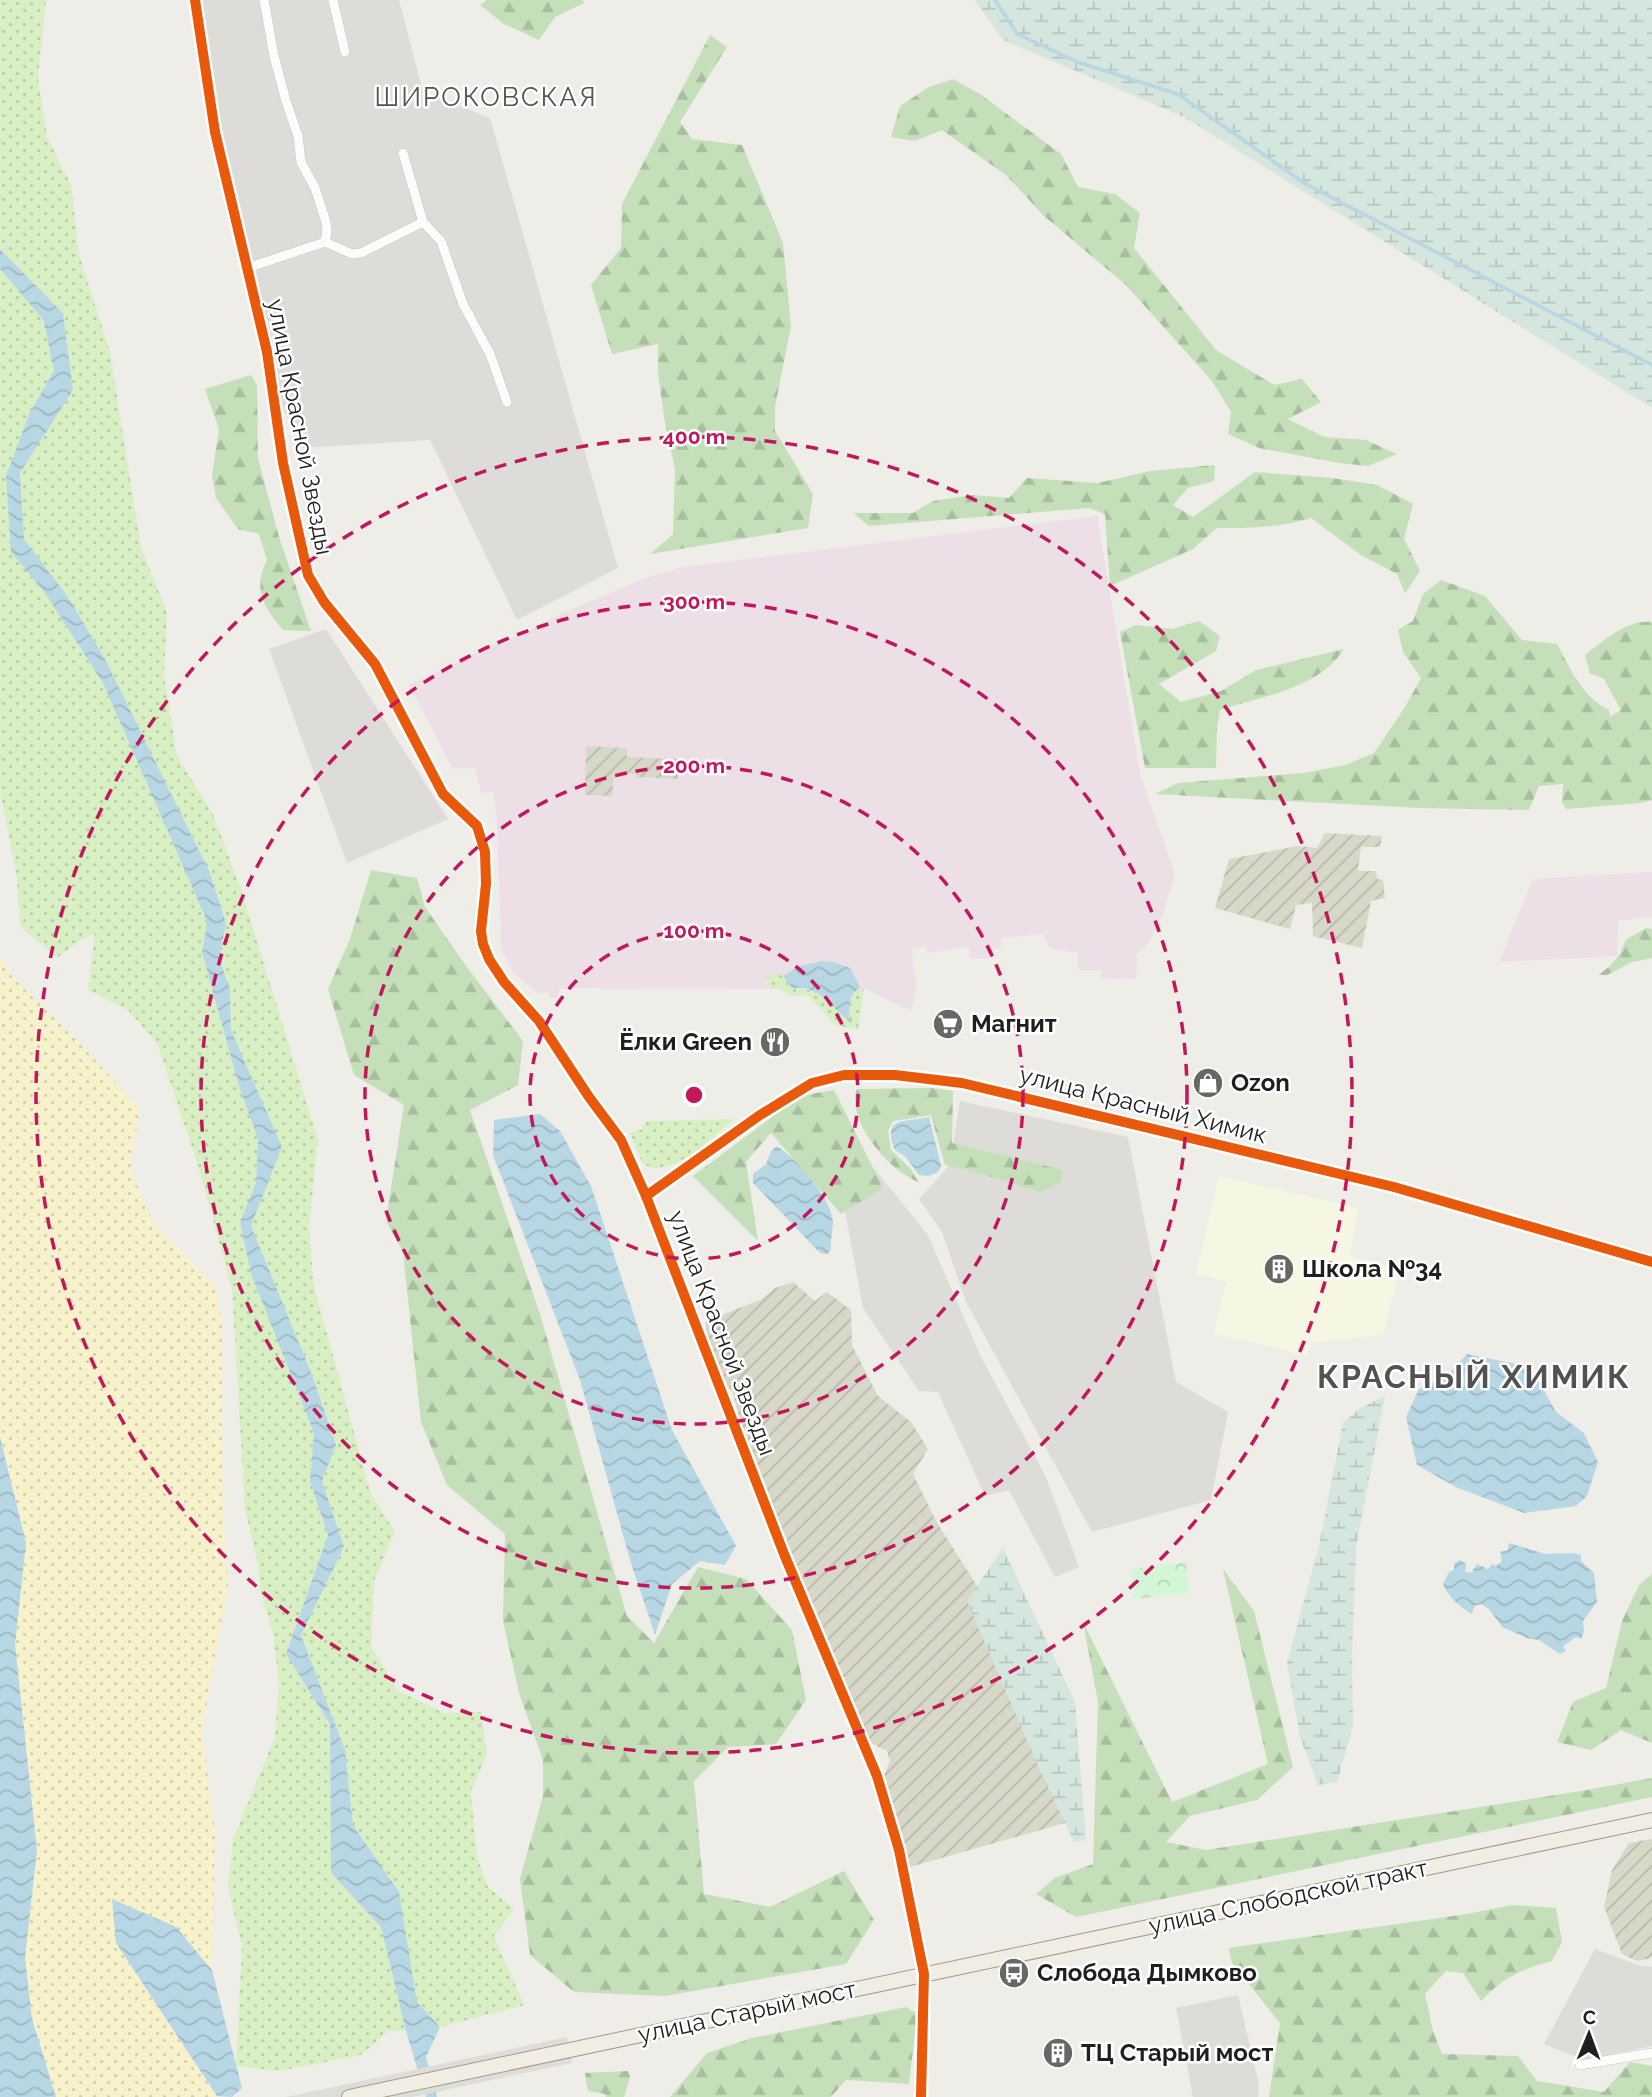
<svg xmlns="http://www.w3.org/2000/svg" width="1652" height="2097" font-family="Raleway,sans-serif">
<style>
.residential{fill:#dddcd9}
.industrial{fill:#ece0e6}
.education{fill:#f6f7e3}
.construction{fill:url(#construction-furrows)}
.grass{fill:url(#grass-dots)}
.forest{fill:url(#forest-firs)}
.wetland{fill:url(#wetland-marsh)}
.sand{fill:url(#sand-dots)}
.park{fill:url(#park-crowns)}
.water{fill:url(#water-waves)}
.pier{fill:#ddddda}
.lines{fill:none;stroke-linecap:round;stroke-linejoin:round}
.stream{stroke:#b7d7e4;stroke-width:3.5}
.street-casing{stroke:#c6c6c3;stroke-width:10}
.secondary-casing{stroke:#94997e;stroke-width:14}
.primary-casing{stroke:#a49d83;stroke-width:16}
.street{stroke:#fcfcfb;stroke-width:9}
.secondary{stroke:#f3f4ea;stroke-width:12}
.primary{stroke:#f1ede4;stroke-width:14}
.cycleway-casing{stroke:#fff;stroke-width:15}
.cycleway{stroke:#e8590c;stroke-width:10}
.ring{fill:none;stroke:#c2185b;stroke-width:3.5;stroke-dasharray:12 9}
.labels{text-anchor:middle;stroke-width:5;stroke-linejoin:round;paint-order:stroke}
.street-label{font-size:24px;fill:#1f1f1f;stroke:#fff}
.poi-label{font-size:24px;font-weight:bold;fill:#1f1f1f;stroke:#fff;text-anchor:start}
.neighbourhood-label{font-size:26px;letter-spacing:2px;fill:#525252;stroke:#fff}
.district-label{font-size:32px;font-weight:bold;letter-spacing:2px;fill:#525252;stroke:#fff}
.centre{fill:#c2185b;stroke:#fff;stroke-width:3.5}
.ring-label{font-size:21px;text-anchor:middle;font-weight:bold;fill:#c2185b;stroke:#fff;stroke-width:5;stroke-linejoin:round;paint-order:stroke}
</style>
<defs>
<pattern id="construction-furrows" width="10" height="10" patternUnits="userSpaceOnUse" patternTransform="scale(1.75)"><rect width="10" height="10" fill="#d7d8c8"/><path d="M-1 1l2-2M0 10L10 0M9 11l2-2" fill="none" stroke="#b8b9ab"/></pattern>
<pattern id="grass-dots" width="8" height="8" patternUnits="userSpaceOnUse" patternTransform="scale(1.75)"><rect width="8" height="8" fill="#d7efc3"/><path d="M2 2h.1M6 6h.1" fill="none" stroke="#b8cca7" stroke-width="1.8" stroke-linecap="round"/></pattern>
<pattern id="forest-firs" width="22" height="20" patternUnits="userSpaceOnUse" patternTransform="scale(1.75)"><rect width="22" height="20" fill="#c4dfba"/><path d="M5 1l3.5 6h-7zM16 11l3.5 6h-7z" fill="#a8bf9f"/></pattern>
<pattern id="wetland-marsh" width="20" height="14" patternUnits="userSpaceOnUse" patternTransform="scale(1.75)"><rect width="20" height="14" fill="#d4e6dd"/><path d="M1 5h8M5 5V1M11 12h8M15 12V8" fill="none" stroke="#b6c5bd"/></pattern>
<pattern id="sand-dots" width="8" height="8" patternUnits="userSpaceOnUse" patternTransform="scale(1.75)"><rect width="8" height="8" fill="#f7f2cb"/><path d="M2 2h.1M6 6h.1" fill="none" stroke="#d3cfae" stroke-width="1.8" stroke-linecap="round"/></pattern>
<pattern id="park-crowns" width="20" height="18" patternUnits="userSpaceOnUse" patternTransform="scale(1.75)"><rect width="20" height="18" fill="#d3f7d6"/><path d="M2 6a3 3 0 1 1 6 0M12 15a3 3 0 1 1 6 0" fill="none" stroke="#b5d3b7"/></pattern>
<pattern id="water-waves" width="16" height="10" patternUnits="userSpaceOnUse" patternTransform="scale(1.75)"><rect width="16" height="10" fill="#b7d7e4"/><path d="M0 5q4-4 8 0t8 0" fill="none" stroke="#9db8c3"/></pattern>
</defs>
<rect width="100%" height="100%" fill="#eeede7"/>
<g class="residential">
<path d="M199,0H399L423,92L490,118L618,568L517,620L430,440L303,448L280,401L217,141Z"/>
<path d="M326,629L448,819L347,863L269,649Z"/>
<path d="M960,1101L1128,1137L1176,1382L1228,1412L1211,1500L1092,1532L966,1302L942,1232L919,1199L950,1165Z"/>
<path d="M872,1166L928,1235L981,1357L1046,1477L1079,1567L1055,1577L1009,1490L985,1496L938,1392L919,1391L863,1308L839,1179Z"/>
<path d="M1595,1949L1641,1966L1652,1967V2046L1584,2060L1544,2044Z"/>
<path d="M1238,1995L1259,2085L1258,2097H1193L1176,2008Z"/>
</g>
<g class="industrial">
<path d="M1097,516L1140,774L1175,874L1162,917L1155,932L1147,945L1137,954L1136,979L1101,978V970H1079L1077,952L1056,950L1048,945L1044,934L1001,938V949H993V959L970,958L969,947L927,953L926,946L911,950L917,986L911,1011L864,988L858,1030L835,1025L808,995L790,996L780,989L573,988L559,989L558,998H549V992L538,994L513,972L501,949L497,822L493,791L482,794L475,768L453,769L409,685L495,644L524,634L556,616L648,577L683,567Z"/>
<path d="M1652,872V916L1618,921L1617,956L1499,962L1533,879Z"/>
</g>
<path class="education" d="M1219,1176L1358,1208L1350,1256L1400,1270L1383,1335L1311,1343L1307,1355L1214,1334L1226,1281L1196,1274Z"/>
<g class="construction">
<path d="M586,746L627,748V757L678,759V779L636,777V774L614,773L612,796L585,795Z"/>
<path d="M1325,833L1382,836L1380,847H1361L1358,871H1376L1377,879L1383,880L1385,898L1371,901L1362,948L1313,936L1312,903L1296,905L1290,929L1215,908L1229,859L1298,846L1317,848Z"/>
<path d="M793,1282L815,1301L827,1292L851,1310L852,1345L878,1396L911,1422L928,1449L913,1474L936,1521L1051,1703L1065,1823L910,1867L883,1777L890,1762L887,1751L867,1741L798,1574L740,1422L733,1392L726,1385L706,1333V1321L760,1300L775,1288Z"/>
<path d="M1652,1839V1958L1637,1961L1622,1954L1604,1907L1612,1870L1629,1843Z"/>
</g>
<g class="grass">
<path d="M0,0H46L38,78L47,137L71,185L79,255L110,352L141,548L167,612L164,675L177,756L213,814L241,889L318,1140L309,1226L313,1282L370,1492L395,1532L374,1581L371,1646L397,1690L444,1713L481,1712L487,1754L471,1791L477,1857L488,1887L514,1909L494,1936L524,2005L440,2027L417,2002L399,1892L353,1825L345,1750L301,1635L344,1547L322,1481L336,1445L311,1372L251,1226L282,1147L231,1030L230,989L219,958L226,922L210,873L104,657L66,594L24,539L20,473L73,390L63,313L0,249Z"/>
<path d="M0,269L44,321L54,371L30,412L7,476L11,552L45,593L103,683L207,921L202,952L238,1083L258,1139L256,1183L240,1222L251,1274L314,1433L310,1481L328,1535L286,1654L330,1724L331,1873L381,1927L406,2031H388L361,2055L279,2071L236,2066L242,1946L228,1887L233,1839L275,1737L279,1683L273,1633L260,1591L258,1564L245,1509L232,1289L201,1175L158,1045L128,1010L88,990L95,933L79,941L57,958L20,926L17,878L0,790Z"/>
<path d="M773,973L780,974L794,989C818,986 834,1008 850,1022L851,996L864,988L858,1030L835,1025L808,995L790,996L780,989H771L766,978Z"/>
<path d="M734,1119C713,1136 672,1181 643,1164L630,1133L643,1129L642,1125L649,1121Z"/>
</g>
<g class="forest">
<path d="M487,0H583L584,3L555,17L539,40L504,24L480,5Z"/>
<path d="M710,35L727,47L680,122L692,139L742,145L783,243L791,326L775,407V431L813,494L808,528L650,554L673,534L675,469L664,417L658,372V344L612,354L591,285L621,248L622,204Z"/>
<path d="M953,79L980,94L1061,154L1078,187L1115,194L1140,213L1134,248L1216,350L1274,385L1302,379L1321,402L1288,419L1324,437L1366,440L1397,454L1368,466L1339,463L1259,448L1228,434L1231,412L1212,381L1126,285L1044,216L1006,175L942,130L915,141L891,137L900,106L929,87Z"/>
<path d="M251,375L257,385L258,458L279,537L311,631L283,630C264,607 252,590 267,560L259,534L238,529L216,498L212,475L219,429L205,389Z"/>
<path d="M1215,465L1214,481L1188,488L1173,505L1193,517L1255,472L1332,478L1377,485L1413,504L1404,539L1420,571L1405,593L1397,574L1361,555L1311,518C1280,528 1250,528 1217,528L1193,549L1110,586L1105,514L1089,508L869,526L853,513H913L933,501L973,495L1009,498L1027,478L1098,483L1150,471Z"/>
<path d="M1441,580L1485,596L1522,640L1557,644C1570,668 1583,698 1609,710L1610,717L1621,710L1604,679L1590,673L1585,655C1605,640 1626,620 1652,622V800L1641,803L1566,809L1562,803L1563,784L1539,786L1529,810L1419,808L1155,794L1178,783L1304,773L1345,765L1374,753L1405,707L1421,678L1403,652L1398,630L1413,621L1423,594Z"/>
<path d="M1199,621L1220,636L1216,651L1159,684L1181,702L1221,691L1256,670L1344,649C1318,689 1263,696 1220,710L1217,727L1216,768H1145L1120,632L1136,625L1172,629Z"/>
<path d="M371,870L417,878L425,907L466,966L523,1041L518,1085L470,1110L540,1314L627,1616L654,1643L698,1567L746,1579L792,1630L806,1700L776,1744L728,1747L694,1781L704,1894L770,1907L844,1871L874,1920L846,1964L665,1996L574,1992L530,1955L520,1879L543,1796V1760L519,1693L503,1620L505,1534L447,1485L421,1422L403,1252L386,1221L404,1105L354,1075L328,989L350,939Z"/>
<path d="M1646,928L1652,929V958L1632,962L1607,975H1598L1609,967L1620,954L1626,940Z"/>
<path d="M931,1088L953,1091L952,1143L1063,1170L1060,1183L1040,1192L972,1171L945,1165L931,1115L893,1121L888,1131L891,1150L910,1168L919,1182C890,1172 846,1121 857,1089Z"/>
<path d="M834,1090L883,1188L841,1214L771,1133L746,1162L758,1241L693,1176L800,1096Z"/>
<path d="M1223,1569L1254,1611L1293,1767L1257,1800L1190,1816L1166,1842L1206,1850L1581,1791L1652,1778V1797L1076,1917L1036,1894L1055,1878L1093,1864L1098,1702L1083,1622L1172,1802L1268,1764Z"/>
<path d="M1652,1574V1743L1621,1730L1591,1750L1557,1742L1573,1702L1606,1688L1622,1621L1639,1585Z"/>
<path d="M1512,1905L1556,1908L1562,1942L1552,1961C1520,1970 1504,1977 1481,2001L1463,1973L1446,1971L1425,1994L1433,2031L1442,2054L1518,2056L1537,2081L1604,2092L1630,2062L1652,2066V2097H1269L1280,2023L1232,1963L1229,1948L1467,1914Z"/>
<path d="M906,2007L917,2014L909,2084L846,2080L831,2097H670L707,2053L752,2038Z"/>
<path d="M628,2071L630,2077L624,2097H606L605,2094L588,2091L585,2073Z"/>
</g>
<g class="wetland">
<path d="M975,0H1652V408L1184,117L1003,40Z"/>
<path d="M1385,1396L1356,1547L1352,1655L1353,1726L1337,1782L1318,1785L1300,1737L1287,1663L1319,1546L1343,1423L1360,1408Z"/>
<path d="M1003,1548L1075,1702L1086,1840L1074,1842L1039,1768L967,1601Z"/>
</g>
<path class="sand" d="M0,958L13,977L79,1042L140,1109L130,1170L153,1222L215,1286L222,1324L223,1508L228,1584L202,1731L215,1833L212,1970L176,1927L116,1943L217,2097H56L32,2019L25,1958L37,1850L15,1644L26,1543L0,1437Z"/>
<path class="park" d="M1186,1562L1189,1593L1134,1599L1131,1569Z"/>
<g class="water">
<path d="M0,249L63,313L73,390L20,473L24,539L66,594L104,657L210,873L226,923L219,958L230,989L231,1030L282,1147L251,1226L311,1372L336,1445L322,1481L344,1547L301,1635L345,1750L353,1825L399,1892L417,2002L440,2027L426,2057L437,2097H426L406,2031L381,1927L331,1873L330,1724L286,1654L328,1535L310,1481L314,1433L251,1274L240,1222L256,1183L258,1139L238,1083L202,952L207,921L103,683L45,593L11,552L6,476L30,412L54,371L44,321L0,269Z"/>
<path d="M823,961L833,962L850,968L860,987L851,996L849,1016L852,1024L819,994L806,988H792L783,976L799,966Z"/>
<path d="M540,1114L560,1131L591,1186L672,1430L736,1546L725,1565L700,1561L672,1584L655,1635L630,1560L580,1380L493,1155L494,1120Z"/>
<path d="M929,1117L941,1166L938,1172L928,1176L919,1175L905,1156L895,1150C881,1115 907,1123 929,1117Z"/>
<path d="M777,1146C796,1158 832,1199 833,1222C833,1231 830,1240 831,1250L827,1254L820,1253L753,1183V1174L766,1164L771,1151Z"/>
<path d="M1467,1354L1531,1367L1556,1412L1584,1433L1598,1462L1587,1496L1576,1506L1524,1513L1456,1487L1417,1465L1406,1417L1419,1389L1447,1376Z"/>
<path d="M0,1437L26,1543L15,1644L37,1850L25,1958L32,2019L56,2097H0Z"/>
<path d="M1509,1543L1545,1554L1573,1553L1581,1555V1561L1594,1573L1597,1602L1583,1621L1584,1632L1581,1639L1576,1637L1563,1646L1566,1651L1560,1654L1539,1640L1527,1638L1502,1627L1489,1609L1481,1604L1474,1606L1472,1614C1459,1606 1449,1598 1443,1584L1449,1572L1454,1570V1563L1460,1560L1466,1564L1465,1572L1471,1573L1477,1564L1488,1569L1492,1564L1496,1566L1502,1561L1500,1552L1508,1550Z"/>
<path d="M112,1899L176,1927L212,1970L242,2088L232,2097L217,2096L116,1943Z"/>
</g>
<path class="pier" d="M567,2037L572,2063L412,2097H286Z"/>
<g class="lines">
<path class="stream" d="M995,0L1017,34L1080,63L1178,94L1304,183L1652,365"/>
<g class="street-casing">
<g id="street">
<path d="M264,0L274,56L286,101L298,136L301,162L315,188L326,222L327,232L325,242"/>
<path d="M333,0L345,52"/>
<path d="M403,153L423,222L441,241L463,304L490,354L507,402"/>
<path d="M247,268L325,242L352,254L361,253L423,222"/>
<path d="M1580,2065L1652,2053"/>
</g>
</g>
<g class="secondary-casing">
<g id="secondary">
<path d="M195,0L215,132L267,352L283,463L308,575L324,602L375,664L443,794L477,826L485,852L486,884L481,931L483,944L489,959L504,982L539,1021L589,1097L621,1140L646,1196L784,1554L877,1776L899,1850L924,1974L921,2097"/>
<path d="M646,1196L760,1115L812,1083L844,1075H895L962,1083L1394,1187L1652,1262"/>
</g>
</g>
<g class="primary-casing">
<path id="primary" d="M349,2097L1652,1820"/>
</g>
<use href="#street" class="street"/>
<use href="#secondary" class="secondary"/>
<use href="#primary" class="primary"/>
<g class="cycleway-casing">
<g id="cycleway">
<path d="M195,0L215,132L267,352L283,463L308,575L324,602L375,664L443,794L477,826L485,852L486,884L481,931L483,944L489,959L504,982L539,1021L589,1097L621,1140L646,1196L784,1554L877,1776L899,1850L924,1974L921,2097"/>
<path d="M646,1196L760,1115L812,1083L844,1075H895L962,1083L1394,1187L1652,1262"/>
</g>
</g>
<use href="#cycleway" class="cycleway"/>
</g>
<g class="ring">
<circle cx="694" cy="1095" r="164"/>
<circle cx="694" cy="1095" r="329"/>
<circle cx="694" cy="1095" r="493"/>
<circle cx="694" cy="1095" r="658"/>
</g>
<defs>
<g id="supermarket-disc" transform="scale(1.575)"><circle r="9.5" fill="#676765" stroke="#fff"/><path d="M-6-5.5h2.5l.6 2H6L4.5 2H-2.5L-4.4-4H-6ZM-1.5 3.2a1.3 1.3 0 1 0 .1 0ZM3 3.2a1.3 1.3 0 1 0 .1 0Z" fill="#fff"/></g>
<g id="restaurant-disc" transform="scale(1.575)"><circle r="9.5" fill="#676765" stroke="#fff"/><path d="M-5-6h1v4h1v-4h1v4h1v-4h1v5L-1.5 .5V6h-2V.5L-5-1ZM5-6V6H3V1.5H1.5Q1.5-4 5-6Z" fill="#fff"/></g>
<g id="shop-disc" transform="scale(1.575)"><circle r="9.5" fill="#676765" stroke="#fff"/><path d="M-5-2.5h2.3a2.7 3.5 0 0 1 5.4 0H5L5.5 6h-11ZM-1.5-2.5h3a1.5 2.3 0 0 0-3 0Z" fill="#fff"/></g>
<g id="building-disc" transform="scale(1.575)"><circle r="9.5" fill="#676765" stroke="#fff"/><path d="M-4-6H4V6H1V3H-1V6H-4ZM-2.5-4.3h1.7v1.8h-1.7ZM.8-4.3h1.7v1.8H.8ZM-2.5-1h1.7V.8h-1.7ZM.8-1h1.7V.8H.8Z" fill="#fff"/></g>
<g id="bus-disc" transform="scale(1.575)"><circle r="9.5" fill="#676765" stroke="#fff"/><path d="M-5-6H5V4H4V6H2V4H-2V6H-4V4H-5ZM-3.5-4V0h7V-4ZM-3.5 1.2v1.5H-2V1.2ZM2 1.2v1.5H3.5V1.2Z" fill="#fff"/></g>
</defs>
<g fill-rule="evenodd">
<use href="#supermarket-disc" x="948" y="1024"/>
<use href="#restaurant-disc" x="775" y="1042"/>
<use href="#shop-disc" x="1208" y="1083"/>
<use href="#building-disc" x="1279" y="1269"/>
<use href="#bus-disc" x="1014" y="1973"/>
<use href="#building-disc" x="1058" y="2053"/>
</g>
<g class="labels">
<g class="street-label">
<text transform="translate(300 427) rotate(79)" y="8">улица Красной Звезды</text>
<text transform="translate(1143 1105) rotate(14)" y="8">улица Красный Химик</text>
<text transform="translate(722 1333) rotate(69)" y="8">улица Красной Звезды</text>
<text transform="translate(1288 1897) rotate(-12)" y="8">улица Слободской тракт</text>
<text transform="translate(747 2012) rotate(-12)" y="8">улица Старый мост</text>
</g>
<g class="poi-label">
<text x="971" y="1032">Магнит</text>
<text x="752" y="1050" text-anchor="end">Ёлки Green</text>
<text x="1231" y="1091">Ozon</text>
<text x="1302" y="1277">Школа №34</text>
<text x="1037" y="1981">Слобода Дымково</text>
<text x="1081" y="2061">ТЦ Старый мост</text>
</g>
<g class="neighbourhood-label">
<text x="486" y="106">ШИРОКОВСКАЯ</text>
</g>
<g class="district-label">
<text x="1474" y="1388">КРАСНЫЙ ХИМИК</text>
</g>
</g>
<circle cx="694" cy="1095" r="10" class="centre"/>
<g class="ring-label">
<text x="694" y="444">400 m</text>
<text x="694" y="609">300 m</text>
<text x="694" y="773">200 m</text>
<text x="694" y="938">100 m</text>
</g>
<g transform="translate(1589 2034) rotate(1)" stroke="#ffffff" stroke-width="5" paint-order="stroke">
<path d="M0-5L12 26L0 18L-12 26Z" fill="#1f1f1f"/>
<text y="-10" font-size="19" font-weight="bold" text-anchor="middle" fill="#1f1f1f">С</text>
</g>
</svg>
